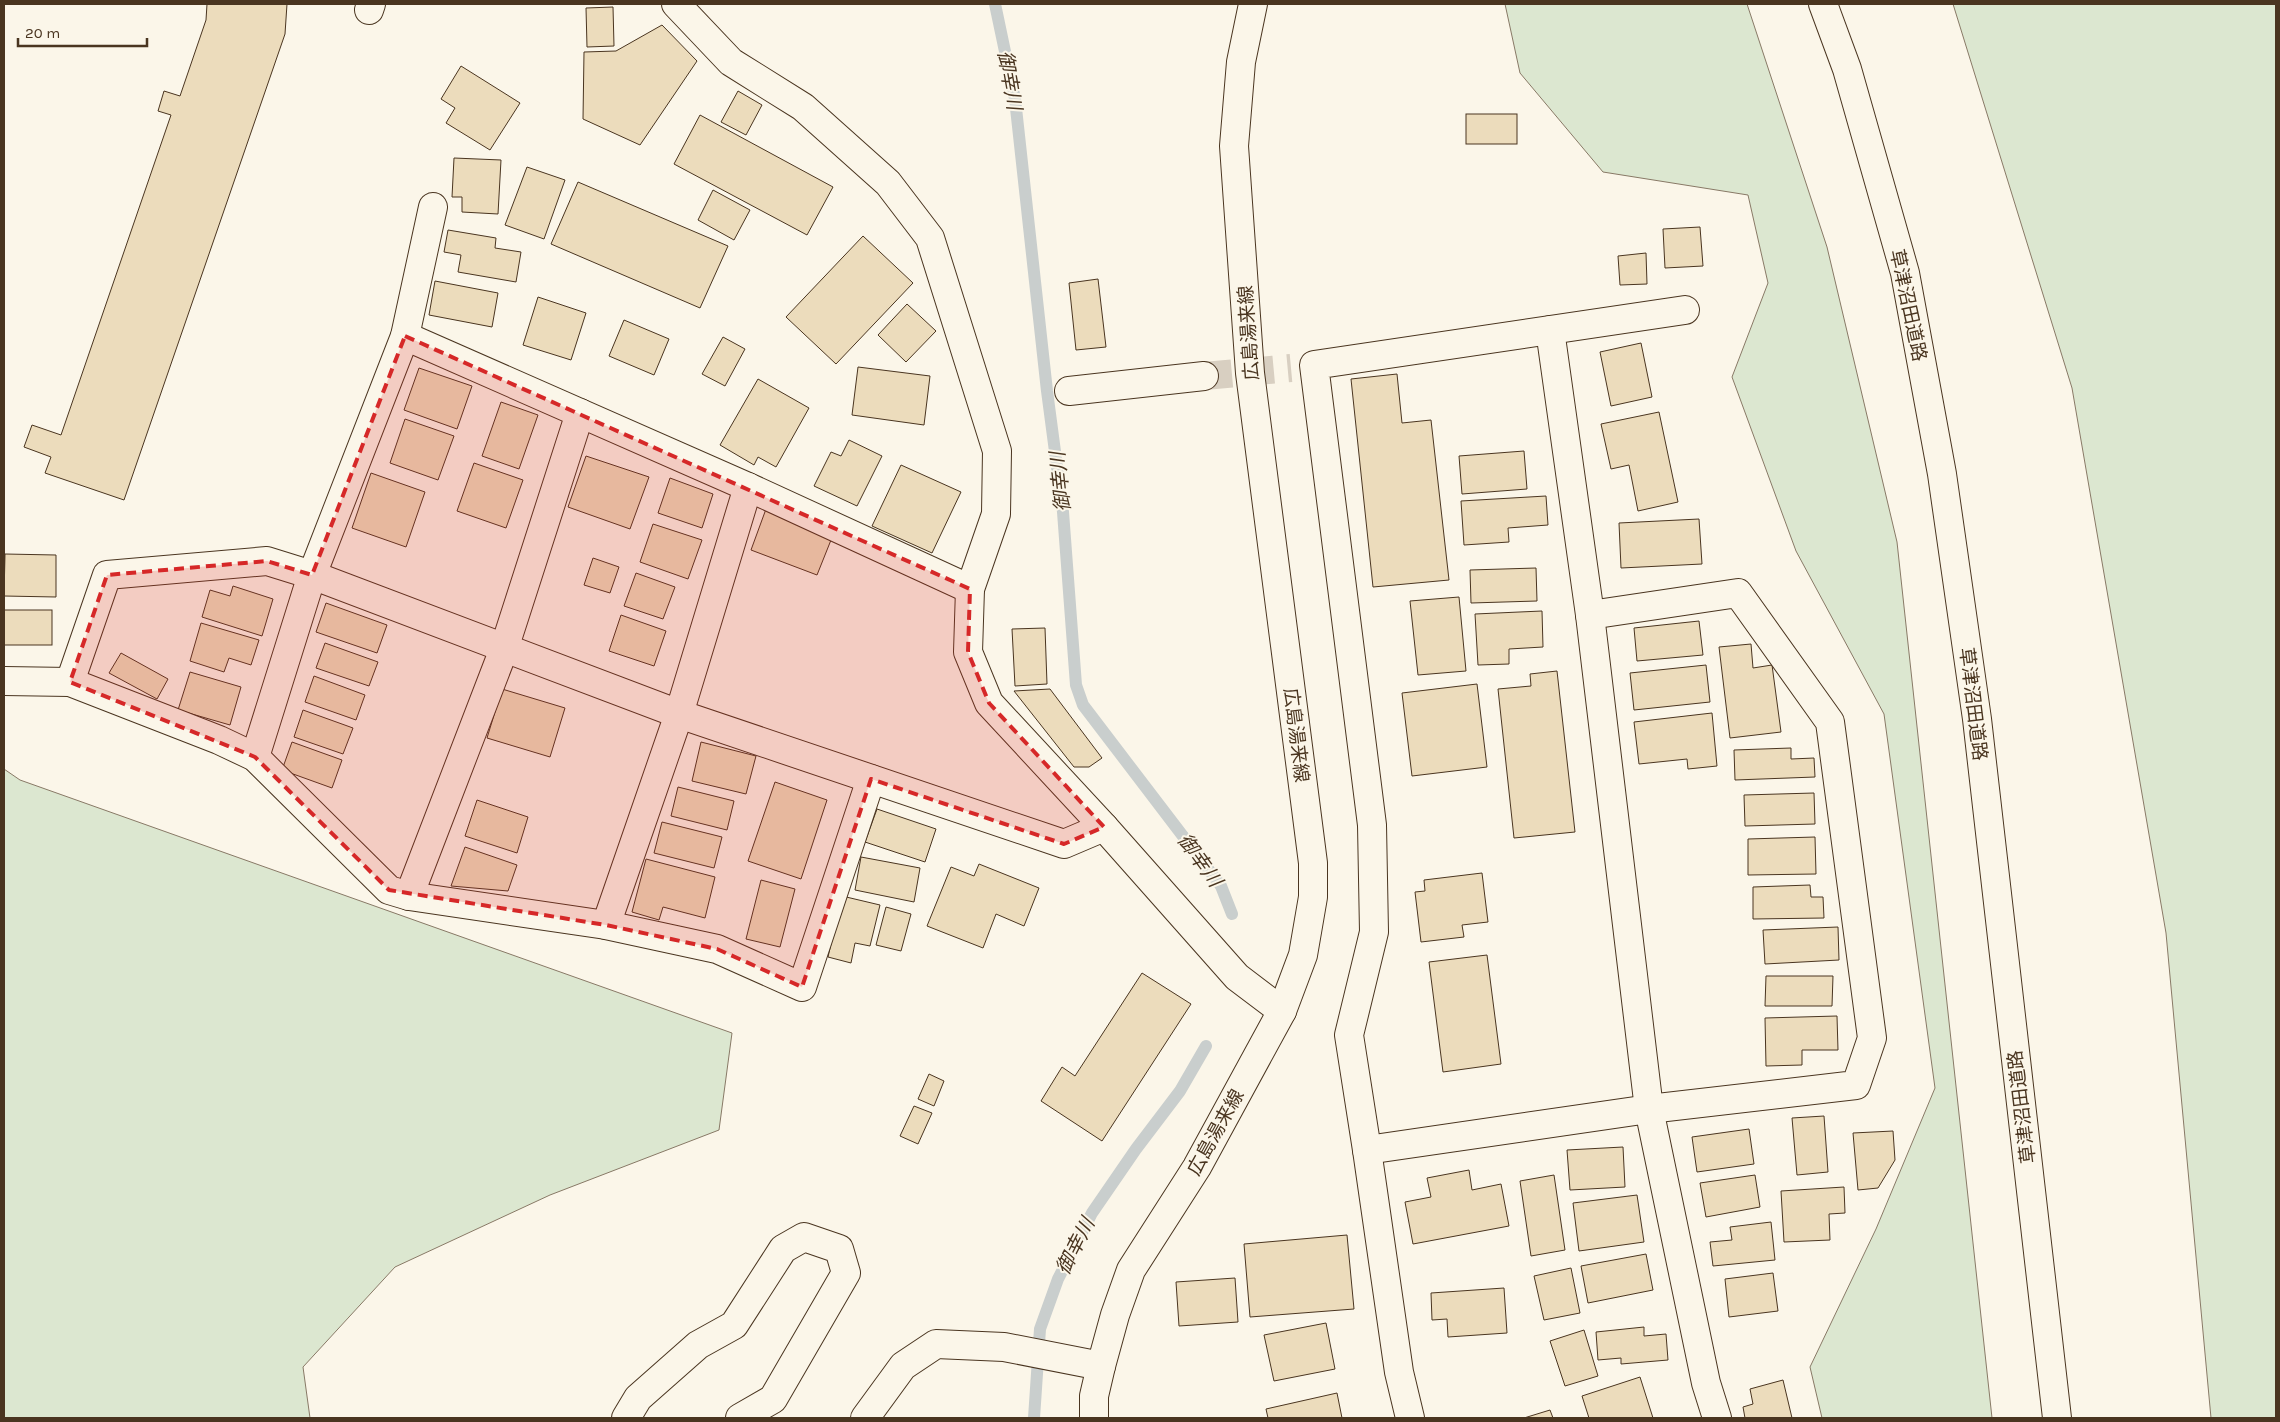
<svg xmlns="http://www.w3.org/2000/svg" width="2280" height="1422" font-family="Karla,'Noto Sans JP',sans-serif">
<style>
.green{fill:#dce7d0;stroke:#887966}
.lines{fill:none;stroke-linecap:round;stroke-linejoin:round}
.stream{stroke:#c9cecd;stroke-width:12}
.building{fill:#ecdcbc;stroke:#4a3520}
.street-tunnel{stroke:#d8cfc1;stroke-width:28;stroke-dasharray:28 14;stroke-linecap:butt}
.street-casing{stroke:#4a3520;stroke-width:30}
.secondary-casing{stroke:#4a3520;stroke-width:30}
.primary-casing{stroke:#4a3520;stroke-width:30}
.street{stroke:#fbf6e9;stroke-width:28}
.secondary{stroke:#fbf6e9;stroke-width:28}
.primary{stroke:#fbf6e9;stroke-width:28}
.marked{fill:#d62828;fill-opacity:0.2;stroke:#d62828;stroke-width:4;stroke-dasharray:10 6;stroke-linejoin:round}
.labels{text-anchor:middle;stroke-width:4;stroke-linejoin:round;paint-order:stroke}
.street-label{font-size:19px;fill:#4a3520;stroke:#fbf6e9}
.water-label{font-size:20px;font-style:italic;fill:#4a3520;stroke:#fbf6e9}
</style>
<rect width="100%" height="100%" fill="#fbf6e9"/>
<g class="green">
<path d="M1505,4H1747L1827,247L1897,542L1992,1418H1822L1810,1367L1876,1229L1935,1088L1884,714L1796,551L1732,377L1768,283L1748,195L1603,172L1520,73Z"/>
<path d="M1953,4H2276V1418H2211L2166,933L2072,388Z"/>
<path d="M4,769L20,780L732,1033L719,1130L550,1195L395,1267L303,1367L310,1418H4Z"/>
</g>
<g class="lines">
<g class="stream">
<path d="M995,4L1015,99L1047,391L1063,512L1076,685L1083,705L1221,886L1232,914"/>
<path d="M1034,1418L1040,1329L1058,1279L1092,1213L1136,1149L1180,1091L1206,1046"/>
</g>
</g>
<g class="building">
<path d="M207,4H287L285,34L124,500L45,473L51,457L24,447L32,425L61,435L171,115L158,111L164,91L180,96L206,20Z"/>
<path d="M613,7L614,46L587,47L586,8Z"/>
<path d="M662,25L697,61L640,145L583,119L584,52L616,51Z"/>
<path d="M461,66L520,103L490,150L446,123L455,108L441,99Z"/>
<path d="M738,91L762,105L746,135L721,122Z"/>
<rect x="1466" y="114" width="51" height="30"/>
<path d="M700,115L833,187L807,235L674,164Z"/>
<path d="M454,158L501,160L498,214L462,212V197H452Z"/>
<path d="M527,167L565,180L544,239L505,225Z"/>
<path d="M578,182L728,246L700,308L551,244Z"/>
<path d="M713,190L750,210L734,240L698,220Z"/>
<path d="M1700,227L1703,266L1665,268L1663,229Z"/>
<path d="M448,230L496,238L495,248L521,252L516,282L458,272L461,255L444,252Z"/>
<path d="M863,236L913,283L836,364L786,317Z"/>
<path d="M1646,253L1647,284L1620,285L1618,256Z"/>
<path d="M1098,279L1106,347L1076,350L1069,283Z"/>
<path d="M435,281L498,293L492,327L429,315Z"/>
<path d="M538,297L586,313L571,360L523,345Z"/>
<path d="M907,304L936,331L906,362L878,335Z"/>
<path d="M624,320L669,339L654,375L609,356Z"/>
<path d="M723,337L745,349L725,386L702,374Z"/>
<path d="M1641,343L1652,397L1611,406L1600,352Z"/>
<path d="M858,367L930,376L924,425L852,415Z"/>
<path d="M419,368L472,386L457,429L404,410Z"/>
<path d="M1397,374L1402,423L1431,420L1449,580L1373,587L1351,379Z"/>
<path d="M758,379L809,408L776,467L758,457L754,465L720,445Z"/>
<path d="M501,402L538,415L519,469L482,456Z"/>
<path d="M1659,412L1678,502L1638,511L1629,465L1611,469L1601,424Z"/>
<path d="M405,419L454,436L438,480L390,463Z"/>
<path d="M849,440L882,456L857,506L814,486L831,452L841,456Z"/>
<path d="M1524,451L1527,489L1462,494L1459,456Z"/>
<path d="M586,456L649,477L630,529L568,507Z"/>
<path d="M474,463L523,480L506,528L457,511Z"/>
<path d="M901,465L961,492L932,553L872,526Z"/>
<path d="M371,473L425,492L406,547L352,528Z"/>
<path d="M670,478L713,494L702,528L658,513Z"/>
<path d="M1546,496L1548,525L1508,528L1509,542L1464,545L1461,501Z"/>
<path d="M766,509L833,535L817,575L751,550Z"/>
<path d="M1699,519L1702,564L1621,568L1619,523Z"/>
<path d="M653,524L702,540L688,579L640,562Z"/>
<path d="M5,554L56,555V597L4,596Z"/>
<path d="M593,558L619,567L610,593L584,585Z"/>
<path d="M1536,568L1537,601L1471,603L1470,570Z"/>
<path d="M636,573L675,587L663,619L624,606Z"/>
<path d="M233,586L273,599L262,636L202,617L210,590L230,596Z"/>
<path d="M1459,597L1466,671L1418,675L1410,601Z"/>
<path d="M326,603L387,625L377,653L316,632Z"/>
<rect x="4" y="610" width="48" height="35"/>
<path d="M1542,611L1543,647L1509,649V664L1478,665L1475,614Z"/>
<path d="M621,615L666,631L654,666L609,651Z"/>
<path d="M1699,621L1703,655L1637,661L1634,628Z"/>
<path d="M201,623L259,640L251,665L229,658L224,672L190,661Z"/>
<path d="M1045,628L1047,684L1015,686L1012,629Z"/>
<path d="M325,643L378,662L369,686L316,668Z"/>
<path d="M1751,644L1753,668L1772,665L1781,732L1730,738L1719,647Z"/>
<path d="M121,653L168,679L157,699L109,673Z"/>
<path d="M1706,665L1710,702L1634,710L1630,673Z"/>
<path d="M1557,671L1575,832L1514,838L1498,689L1531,686L1530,674Z"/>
<path d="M190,672L241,687L230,725L178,710Z"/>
<path d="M314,676L365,695L356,720L305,702Z"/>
<path d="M1477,684L1487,767L1412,776L1402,693Z"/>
<path d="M502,689L565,708L550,757L487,738Z"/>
<path d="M1050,689L1102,758L1089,767H1074L1014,691Z"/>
<path d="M303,710L353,728L343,754L294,737Z"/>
<path d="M1712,713L1717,766L1688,769L1687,759L1639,764L1634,722Z"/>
<path d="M292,742L342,760L332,788L282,770Z"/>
<path d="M701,742L756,756L746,794L692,781Z"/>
<path d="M1791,748V759L1814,758L1815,777L1735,780L1734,750Z"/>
<path d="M775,782L827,800L801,879L748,861Z"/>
<path d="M678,787L734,801L727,830L671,816Z"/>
<path d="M1814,793L1815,824L1745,826L1744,795Z"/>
<path d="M477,800L528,817L517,853L465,836Z"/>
<path d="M877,809L936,829L925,862L865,842Z"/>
<path d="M662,822L722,837L714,868L654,853Z"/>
<path d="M1815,837L1816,874L1748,875V839Z"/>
<path d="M465,847L517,865L508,891L451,886Z"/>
<path d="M861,857L920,868L914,902L855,890Z"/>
<path d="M646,859L715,877L705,918L663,907L659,920L632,912Z"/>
<path d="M979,864L1039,888L1024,926L996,914L983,948L927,926L951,867L974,876Z"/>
<path d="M1482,873L1488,922L1462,925L1464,937L1421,942L1415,892L1425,891L1424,880Z"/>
<path d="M761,880L795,889L780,947L746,939Z"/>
<path d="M1810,885L1811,897H1823L1824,918L1753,919V887Z"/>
<path d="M842,896L880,905L870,946L855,943L851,963L828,957Z"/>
<path d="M886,907L911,914L901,951L876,945Z"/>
<path d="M1838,927L1839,960L1765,964L1763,930Z"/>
<path d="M1487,955L1501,1064L1443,1072L1429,962Z"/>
<path d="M1142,973L1191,1004L1102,1141L1041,1101L1062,1067L1075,1076Z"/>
<path d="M1766,976H1833L1832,1006H1765Z"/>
<path d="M1837,1016L1838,1050H1802V1065L1766,1066L1765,1018Z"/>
<path d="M929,1074L944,1081L934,1106L918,1099Z"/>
<path d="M914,1106L932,1113L918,1144L900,1136Z"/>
<path d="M1824,1116L1828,1172L1797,1175L1792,1118Z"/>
<path d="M1749,1129L1754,1164L1697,1172L1692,1137Z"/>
<path d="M1893,1131L1895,1160L1878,1188L1858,1190L1853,1133Z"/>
<path d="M1623,1147L1625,1187L1570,1190L1567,1150Z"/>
<path d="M1469,1170L1472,1190L1501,1184L1509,1226L1413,1244L1405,1202L1431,1197L1427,1178Z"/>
<path d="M1554,1175L1565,1250L1531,1256L1520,1181Z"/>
<path d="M1755,1175L1760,1207L1706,1217L1700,1183Z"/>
<path d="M1844,1187L1845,1213L1829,1214L1830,1240L1784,1242L1781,1191Z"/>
<path d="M1637,1195L1644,1242L1579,1251L1573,1203Z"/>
<path d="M1771,1222L1775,1260L1713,1266L1710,1242L1732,1240L1730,1227Z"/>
<path d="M1347,1235L1354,1309L1250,1317L1244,1244Z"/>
<path d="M1646,1254L1653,1290L1588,1303L1581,1266Z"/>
<path d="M1571,1268L1580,1313L1544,1320L1534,1276Z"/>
<path d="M1773,1273L1778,1311L1729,1317L1725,1279Z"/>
<path d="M1235,1278L1238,1322L1179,1326L1176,1282Z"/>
<path d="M1504,1288L1507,1333L1448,1337L1447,1319L1432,1320L1431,1293Z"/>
<path d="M1326,1323L1335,1369L1274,1381L1264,1335Z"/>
<path d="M1644,1327V1336L1666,1334L1668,1360L1621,1364V1358L1598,1360L1596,1332Z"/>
<path d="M1584,1330L1598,1376L1565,1386L1550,1341Z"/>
<path d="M1640,1377L1653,1418H1589L1582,1396Z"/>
<path d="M1783,1380L1792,1418H1745L1743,1407L1753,1404L1750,1389Z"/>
<path d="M1337,1393L1342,1418H1268L1266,1409Z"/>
<path d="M1550,1410L1553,1418H1524Z"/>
</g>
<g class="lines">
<path class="street-tunnel" d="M1204,376L1291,368"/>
<g class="street-casing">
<g id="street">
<path d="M676,4L731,62L803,107L888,183L930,238L997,451L996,514L970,589L968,652L989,703L1104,827L1237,977L1282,1011"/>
<path d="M369,10L371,4"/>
<path d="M1550,330L1590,615L1649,1109L1706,1383L1717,1418"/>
<path d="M405,336L748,487L970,589"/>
<path d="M1069,391L1204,376"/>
<path d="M4,681L70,682L219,740L255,757L389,890L409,896L606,925L717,949L802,987L871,779"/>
<path d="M70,682L107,575L267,561L312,575L679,714L1064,844L1104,827"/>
<path d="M255,757L312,575L405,336L433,207"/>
<path d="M409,896L504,649L580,413"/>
<path d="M606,925L679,714L748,487"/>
<path d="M1367,1150L1649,1109L1856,1085L1872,1038L1830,722L1738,593L1590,615"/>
<path d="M626,1418L638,1398L698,1345L734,1325L783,1249L804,1237L839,1249L846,1273L773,1399L740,1418"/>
<path d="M865,1418L903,1366L936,1344L1004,1347L1101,1366"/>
<path d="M1410,1418L1399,1372L1367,1150L1349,1035L1374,932L1372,825L1314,365L1685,310"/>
</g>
</g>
<g class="secondary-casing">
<path id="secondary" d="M1823,4L1847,69L1905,273L1942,474L1977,719L2057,1418"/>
</g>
<g class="primary-casing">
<path id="primary" d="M1094,1418V1396L1101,1366L1115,1315L1131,1270L1197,1167L1282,1011L1303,955L1313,897V863L1250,373L1234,146L1241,62L1253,4"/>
</g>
<use href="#street" class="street"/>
<use href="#secondary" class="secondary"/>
<use href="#primary" class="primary"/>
</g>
<path class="marked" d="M405,336L970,589L968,652L989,703L1104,827L1064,844L871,779L802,987L717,949L606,925L389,890L255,757L70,682L107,575L267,561L312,575Z"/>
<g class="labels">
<g class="street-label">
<text transform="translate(1909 305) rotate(78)" y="7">草津沼田道路</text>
<text transform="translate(1248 333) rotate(-94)" y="7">広島湯来線</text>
<text transform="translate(1974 704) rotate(83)" y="7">草津沼田道路</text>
<text transform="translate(1297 735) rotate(83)" y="7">広島湯来線</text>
<text transform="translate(2021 1107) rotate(-97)" y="7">草津沼田道路</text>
<text transform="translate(1215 1132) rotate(-61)" y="7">広島湯来線</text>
</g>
<g class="water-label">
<text transform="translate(1010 80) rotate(80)" y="7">御幸川</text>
<text transform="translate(1060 482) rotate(-96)" y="7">御幸川</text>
<text transform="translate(1200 860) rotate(54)" y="7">御幸川</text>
<text transform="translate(1075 1246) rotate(-63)" y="7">御幸川</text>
</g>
</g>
<rect width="2280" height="1422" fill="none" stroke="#4a3520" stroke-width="10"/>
<path d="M18 38v8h129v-8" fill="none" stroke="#4a3520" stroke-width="2.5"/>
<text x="25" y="38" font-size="15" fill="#4a3520" stroke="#fbf6e9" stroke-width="4" paint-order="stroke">20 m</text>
</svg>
